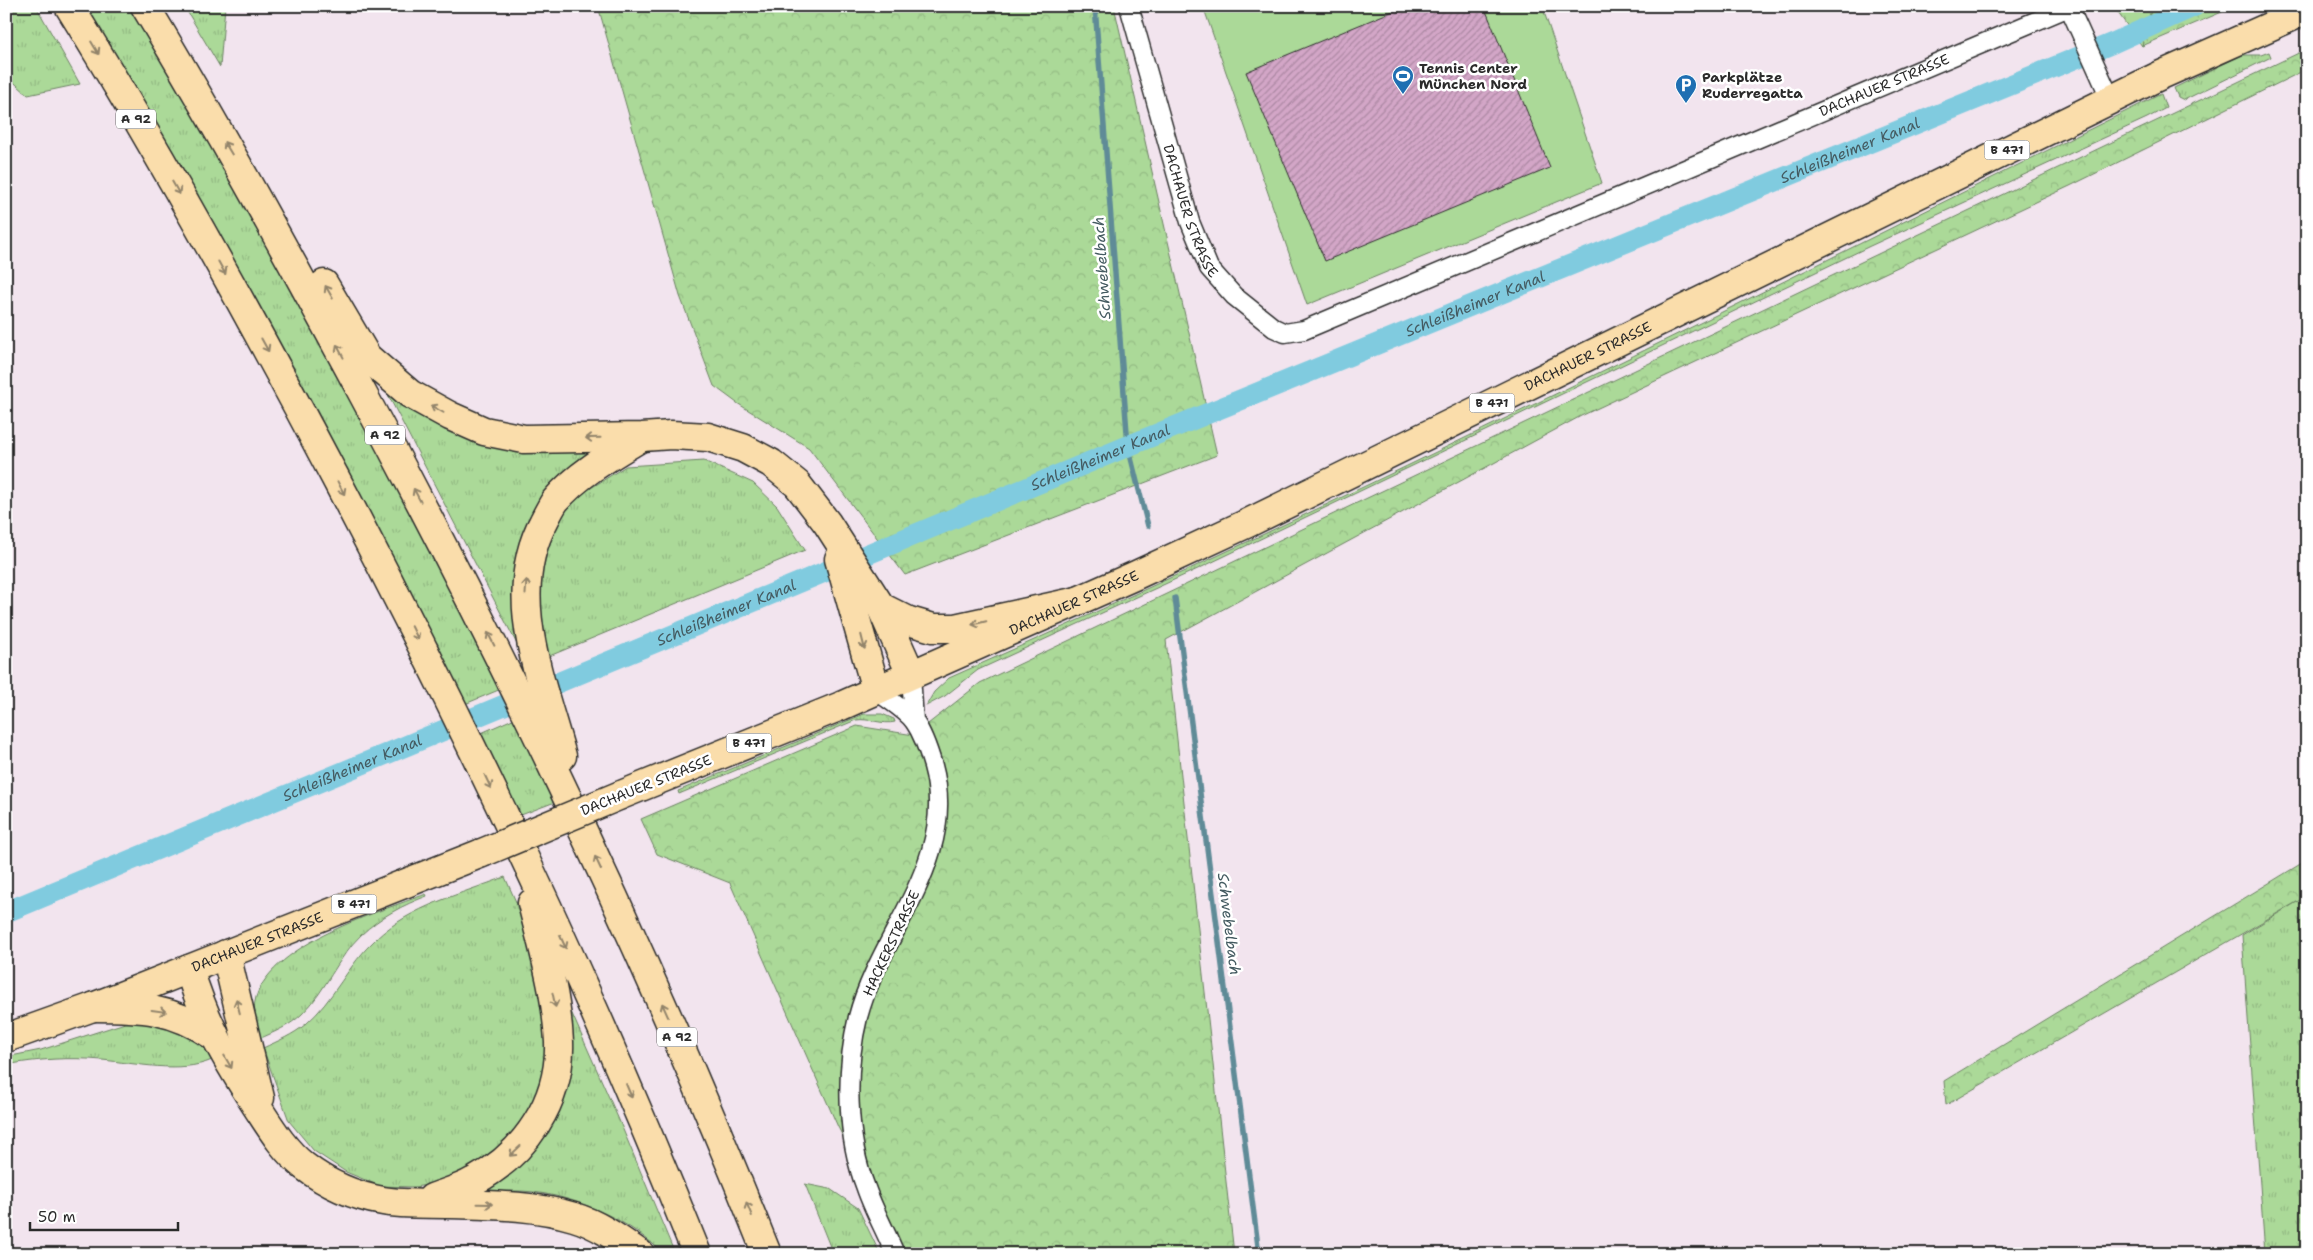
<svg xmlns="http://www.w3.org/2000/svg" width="2313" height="1260" font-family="'Shantell Sans',sans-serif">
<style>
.grass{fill:url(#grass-tufts);stroke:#6b8262}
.forest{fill:url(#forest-crowns);stroke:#6b8262}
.pitch{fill:#abd998;stroke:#6b8262}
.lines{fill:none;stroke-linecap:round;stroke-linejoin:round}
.stream{stroke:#5e8b97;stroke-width:5.5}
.canal{stroke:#80cbdf;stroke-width:21}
.building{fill:url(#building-hatch);stroke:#2b2b2b}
.street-casing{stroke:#2b2b2b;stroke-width:21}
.primary-casing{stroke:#2b2b2b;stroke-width:31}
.highway-casing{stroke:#2b2b2b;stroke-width:31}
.street{stroke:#fff;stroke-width:18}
.primary{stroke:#faddab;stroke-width:28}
.highway{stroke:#faddab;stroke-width:28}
.primary-bridge-casing{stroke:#2b2b2b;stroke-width:31;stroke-linecap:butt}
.primary-bridge{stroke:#faddab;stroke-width:28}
.oneway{stroke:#92846b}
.labels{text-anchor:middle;stroke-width:5;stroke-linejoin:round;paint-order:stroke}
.shield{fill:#fff;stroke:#6b6b6b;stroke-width:1}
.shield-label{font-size:12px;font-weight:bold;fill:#2b2b2b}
.poi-label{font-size:14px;font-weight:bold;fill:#2b2b2b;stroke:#fff;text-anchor:start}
.street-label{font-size:14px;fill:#2b2b2b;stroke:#fff}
.water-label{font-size:15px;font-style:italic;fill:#445b61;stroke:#fff}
</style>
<defs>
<pattern id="grass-tufts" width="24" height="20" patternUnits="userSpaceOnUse" patternTransform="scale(1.25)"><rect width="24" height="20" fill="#abd998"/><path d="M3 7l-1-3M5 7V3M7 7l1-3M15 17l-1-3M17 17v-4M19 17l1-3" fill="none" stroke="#93ba83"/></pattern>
<pattern id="forest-crowns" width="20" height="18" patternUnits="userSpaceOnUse" patternTransform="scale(1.25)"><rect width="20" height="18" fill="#abd998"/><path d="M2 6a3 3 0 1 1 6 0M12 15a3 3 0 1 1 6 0" fill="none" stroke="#93ba83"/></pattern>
<pattern id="building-hatch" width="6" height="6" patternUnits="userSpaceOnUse" patternTransform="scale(1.25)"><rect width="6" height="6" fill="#d3a6c7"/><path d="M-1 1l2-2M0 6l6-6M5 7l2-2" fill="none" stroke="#ab87a2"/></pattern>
</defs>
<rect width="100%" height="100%" fill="#f2e4ee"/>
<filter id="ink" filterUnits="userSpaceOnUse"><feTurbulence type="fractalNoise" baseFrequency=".02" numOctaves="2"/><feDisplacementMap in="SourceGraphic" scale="10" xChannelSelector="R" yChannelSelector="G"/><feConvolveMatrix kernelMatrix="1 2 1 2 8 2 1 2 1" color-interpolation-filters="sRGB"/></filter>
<g filter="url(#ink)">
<g class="grass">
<path d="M6,6H36L80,84L28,95L6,75Z"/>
<path d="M83,6H140L418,522L501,689L465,704L360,494L220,239Z"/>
<path d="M184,6H225L220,67Z"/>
<path d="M2113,6H2152L2142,46Z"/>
<path d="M2269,52L2271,57L2184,100L2178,97L2174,88L2242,55H2261Z"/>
<path d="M2161,94L2166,108L2147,118L1870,246L1202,567L978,670L945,696L926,706L934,692L949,678C1359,497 1759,293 2161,94Z"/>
<path d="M385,389L444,427L599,446C558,472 520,514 516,565C514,593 519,622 520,650Z"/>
<path d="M704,461L753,483L777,506L805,550L547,657L536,601L542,548L570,501L626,466Z"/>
<path d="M864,714H882L894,719L895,722C883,725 869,718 856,720L679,794L678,791Z"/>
<path d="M515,718L555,802L521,815L479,734Z"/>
<path d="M505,877L520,911L535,962L550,1059L541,1093L521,1128L501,1151L448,1182L414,1187L380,1186L346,1172L314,1151L289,1121L263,1048C278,1041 293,1035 306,1024C334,1000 348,964 376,939C411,906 461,894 505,877Z"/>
<path d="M426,894L427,896C403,905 380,917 361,935C337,958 326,991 302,1014C290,1026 274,1032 259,1039C256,1024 252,1011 256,997C274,943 378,912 426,894Z"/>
<path d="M2307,896V1254H2265L2242,935Z"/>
<path d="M569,1007L619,1120L675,1254H664C631,1222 585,1200 540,1193C519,1189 496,1192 474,1194L526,1156Z"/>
<path d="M148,1020L193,1035L204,1047L212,1060C180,1074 135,1063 102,1060C70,1057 38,1059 6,1065V1057L41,1050L125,1023Z"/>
<path d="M805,1184L830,1189L858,1208L880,1254H833Z"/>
</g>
<g class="forest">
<path d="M598,6H1114L1217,455L905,575L809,448L737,403L714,386L680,296Z"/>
<path d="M2152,6H2236L2142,46Z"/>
<path d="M2307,49V69L2070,186L1581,416L1166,640L1234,1254H904L838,1127L730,883L657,854L641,819L857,726L914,735L980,683Z"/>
<path d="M2307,860V896L1946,1105L1944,1081Z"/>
</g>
<path class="pitch" d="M1203,6H1542L1602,183L1307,305Z"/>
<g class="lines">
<g class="stream">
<path d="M1095,6L1128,446L1148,526"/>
<path d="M1175,598L1259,1254"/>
</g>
<path class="canal" id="s1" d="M6,912L1128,446L2113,43L2195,6"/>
</g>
<path class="building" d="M1405,6H1484L1550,168L1325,261L1246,72Z"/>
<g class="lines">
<g class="street-casing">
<g id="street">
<path id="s2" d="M1129,6L1190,222L1209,268L1234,296L1274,328L1285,333L1304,330L2069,7L2111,100"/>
<path d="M911,674L914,721"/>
<path d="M876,690C888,700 905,709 914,721C923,734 929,752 933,766C959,860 880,932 858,1017C845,1070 846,1137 866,1188C874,1211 886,1232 895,1254"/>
</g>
</g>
<g class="primary-casing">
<g id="primary">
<path id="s3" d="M621,795L841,706L1134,576L1248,523L2161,75L2307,10"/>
<path id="s4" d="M6,1038L93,1007L482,853"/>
</g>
</g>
<g class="highway-casing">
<g id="highway">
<path d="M69,6C164,159 251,318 335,477C468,730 591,989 697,1254"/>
<path d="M145,6C220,130 289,257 358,385C510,667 648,956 767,1254"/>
<path d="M324,284L367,357L410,394L450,416L484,431L524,439L642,437L671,435L708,437L743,448L771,463L797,484L827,523L881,607L911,674"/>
<path d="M839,559L876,690"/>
<path d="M881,607L909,621L933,628H955L1078,601"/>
<path d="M562,756C542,682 504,594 544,521C547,515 551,507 555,501C578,474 610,456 640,438"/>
<path d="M226,954L260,1098"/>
<path d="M189,969C206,1025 227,1061 259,1110C272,1130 285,1151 304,1166C326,1183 354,1196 383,1201C405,1205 428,1203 451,1204C492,1205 534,1205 574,1217C598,1224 620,1240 640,1254"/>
<path d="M93,1007C141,1007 173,1008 214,1036"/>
<path d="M432,1198C445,1193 461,1189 474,1181C525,1154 561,1101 559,1042C557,995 543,948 532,903"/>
</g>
</g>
<use href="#street" class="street"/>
<use href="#primary" class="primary"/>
<use href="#highway" class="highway"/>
<g class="primary-bridge-casing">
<path id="primary-bridge" d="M482,853L621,795"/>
</g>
<use href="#primary-bridge" class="primary-bridge"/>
</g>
<defs><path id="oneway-shaft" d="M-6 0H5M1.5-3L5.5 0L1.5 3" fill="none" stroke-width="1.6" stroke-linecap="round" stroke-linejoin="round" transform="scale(1.25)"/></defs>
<g class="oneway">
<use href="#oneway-shaft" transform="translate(95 48) rotate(59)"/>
<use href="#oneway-shaft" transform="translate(228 148) rotate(-121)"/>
<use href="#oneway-shaft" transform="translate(176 188) rotate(60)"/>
<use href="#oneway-shaft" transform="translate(222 268) rotate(61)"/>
<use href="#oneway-shaft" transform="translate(329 292) rotate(-120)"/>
<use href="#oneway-shaft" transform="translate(265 345) rotate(61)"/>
<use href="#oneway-shaft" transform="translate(340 351) rotate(-118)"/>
<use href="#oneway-shaft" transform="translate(437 409) rotate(-150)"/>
<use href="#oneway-shaft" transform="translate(593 438) rotate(179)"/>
<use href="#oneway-shaft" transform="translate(341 488) rotate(62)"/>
<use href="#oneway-shaft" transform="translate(417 495) rotate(-118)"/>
<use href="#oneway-shaft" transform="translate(526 587) rotate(-86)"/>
<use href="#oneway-shaft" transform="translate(979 623) rotate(167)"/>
<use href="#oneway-shaft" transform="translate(415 633) rotate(64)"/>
<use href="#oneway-shaft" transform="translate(491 639) rotate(-117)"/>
<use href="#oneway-shaft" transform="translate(863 642) rotate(76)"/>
<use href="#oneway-shaft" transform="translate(488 782) rotate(65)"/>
<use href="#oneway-shaft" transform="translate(598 863) rotate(-115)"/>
<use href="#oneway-shaft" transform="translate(563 942) rotate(65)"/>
<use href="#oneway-shaft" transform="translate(554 1000) rotate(78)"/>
<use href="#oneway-shaft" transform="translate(238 1006) rotate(-104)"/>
<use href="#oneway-shaft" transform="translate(665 1010) rotate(-114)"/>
<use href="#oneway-shaft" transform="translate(159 1011) rotate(8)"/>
<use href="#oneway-shaft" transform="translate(228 1062) rotate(60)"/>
<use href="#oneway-shaft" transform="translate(629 1091) rotate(67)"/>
<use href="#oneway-shaft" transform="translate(515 1151) rotate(137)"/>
<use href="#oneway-shaft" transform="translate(485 1204) rotate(1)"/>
<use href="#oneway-shaft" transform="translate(749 1209) rotate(-112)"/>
</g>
</g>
<defs>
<g id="stadium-pin" transform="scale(1.125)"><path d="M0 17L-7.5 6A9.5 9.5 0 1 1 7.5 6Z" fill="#1f6fb2" stroke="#fff"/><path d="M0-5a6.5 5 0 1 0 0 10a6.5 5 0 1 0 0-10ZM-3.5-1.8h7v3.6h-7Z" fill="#fff"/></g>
<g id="parking-pin" transform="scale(1.125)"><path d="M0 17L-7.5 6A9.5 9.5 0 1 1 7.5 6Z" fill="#1f6fb2" stroke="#fff"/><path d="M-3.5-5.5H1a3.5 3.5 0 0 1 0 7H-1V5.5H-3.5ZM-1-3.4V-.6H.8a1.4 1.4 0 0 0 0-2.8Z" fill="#fff"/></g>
</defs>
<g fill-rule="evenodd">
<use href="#stadium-pin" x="1403" y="76"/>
<use href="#parking-pin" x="1686" y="85"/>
</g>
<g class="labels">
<g class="shield">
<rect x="116" y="109.5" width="40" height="19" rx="4"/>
<rect x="1984.5" y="140.5" width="45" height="19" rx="4"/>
<rect x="1469.5" y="393.5" width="45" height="19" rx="4"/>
<rect x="365" y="425.5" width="40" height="19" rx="4"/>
<rect x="726.5" y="733.5" width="45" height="19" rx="4"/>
<rect x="331.5" y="894.5" width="45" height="19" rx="4"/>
<rect x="657" y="1027.5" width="40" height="19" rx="4"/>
</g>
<g class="shield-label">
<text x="136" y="123">A 92</text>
<text x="2007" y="154">B 471</text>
<text x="1492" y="407">B 471</text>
<text x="385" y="439">A 92</text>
<text x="749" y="747">B 471</text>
<text x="354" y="908">B 471</text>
<text x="677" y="1041">A 92</text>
</g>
<g class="poi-label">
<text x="1419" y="73">Tennis Center<tspan x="1419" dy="16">München Nord</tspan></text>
<text x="1702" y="82">Parkplätze<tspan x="1702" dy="16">Ruderregatta</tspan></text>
</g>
<g class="street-label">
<text dy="5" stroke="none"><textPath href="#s2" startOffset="1024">DACHAUER STRASSE</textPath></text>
<text dy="5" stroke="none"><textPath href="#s2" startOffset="214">DACHAUER STRASSE</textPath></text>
<text dy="5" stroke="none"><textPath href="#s3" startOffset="1062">DACHAUER STRASSE</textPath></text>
<text dy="5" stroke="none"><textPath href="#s3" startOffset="492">DACHAUER STRASSE</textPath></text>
<text transform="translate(646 785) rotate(-22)" y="5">DACHAUER STRASSE</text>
<text dy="5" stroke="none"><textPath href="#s4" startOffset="269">DACHAUER STRASSE</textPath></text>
<text transform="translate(891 943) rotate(-65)" y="5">HACKERSTRASSE</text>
</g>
<g class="water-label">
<text dy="5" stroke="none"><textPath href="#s1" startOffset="1995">Schleißheimer Kanal</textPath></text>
<text transform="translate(1102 268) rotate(-94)" y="5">Schwebelbach</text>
<text dy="5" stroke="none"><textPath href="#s1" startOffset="1590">Schleißheimer Kanal</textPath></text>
<text dy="5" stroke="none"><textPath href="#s1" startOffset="1185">Schleißheimer Kanal</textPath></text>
<text dy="5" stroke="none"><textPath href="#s1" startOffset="780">Schleißheimer Kanal</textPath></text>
<text dy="5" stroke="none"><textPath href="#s1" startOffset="375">Schleißheimer Kanal</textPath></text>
<text transform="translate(1229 924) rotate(83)" y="5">Schwebelbach</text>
</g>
</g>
<rect width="2313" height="1260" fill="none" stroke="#fff" stroke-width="25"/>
<rect x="12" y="12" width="2288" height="1235" fill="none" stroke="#2b2b2b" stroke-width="2" filter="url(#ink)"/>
<path d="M30 1222v8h148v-8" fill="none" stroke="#2b2b2b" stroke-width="2.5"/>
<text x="38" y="1222" font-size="15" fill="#2b2b2b" stroke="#ffffff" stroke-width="4" paint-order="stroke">50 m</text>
</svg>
